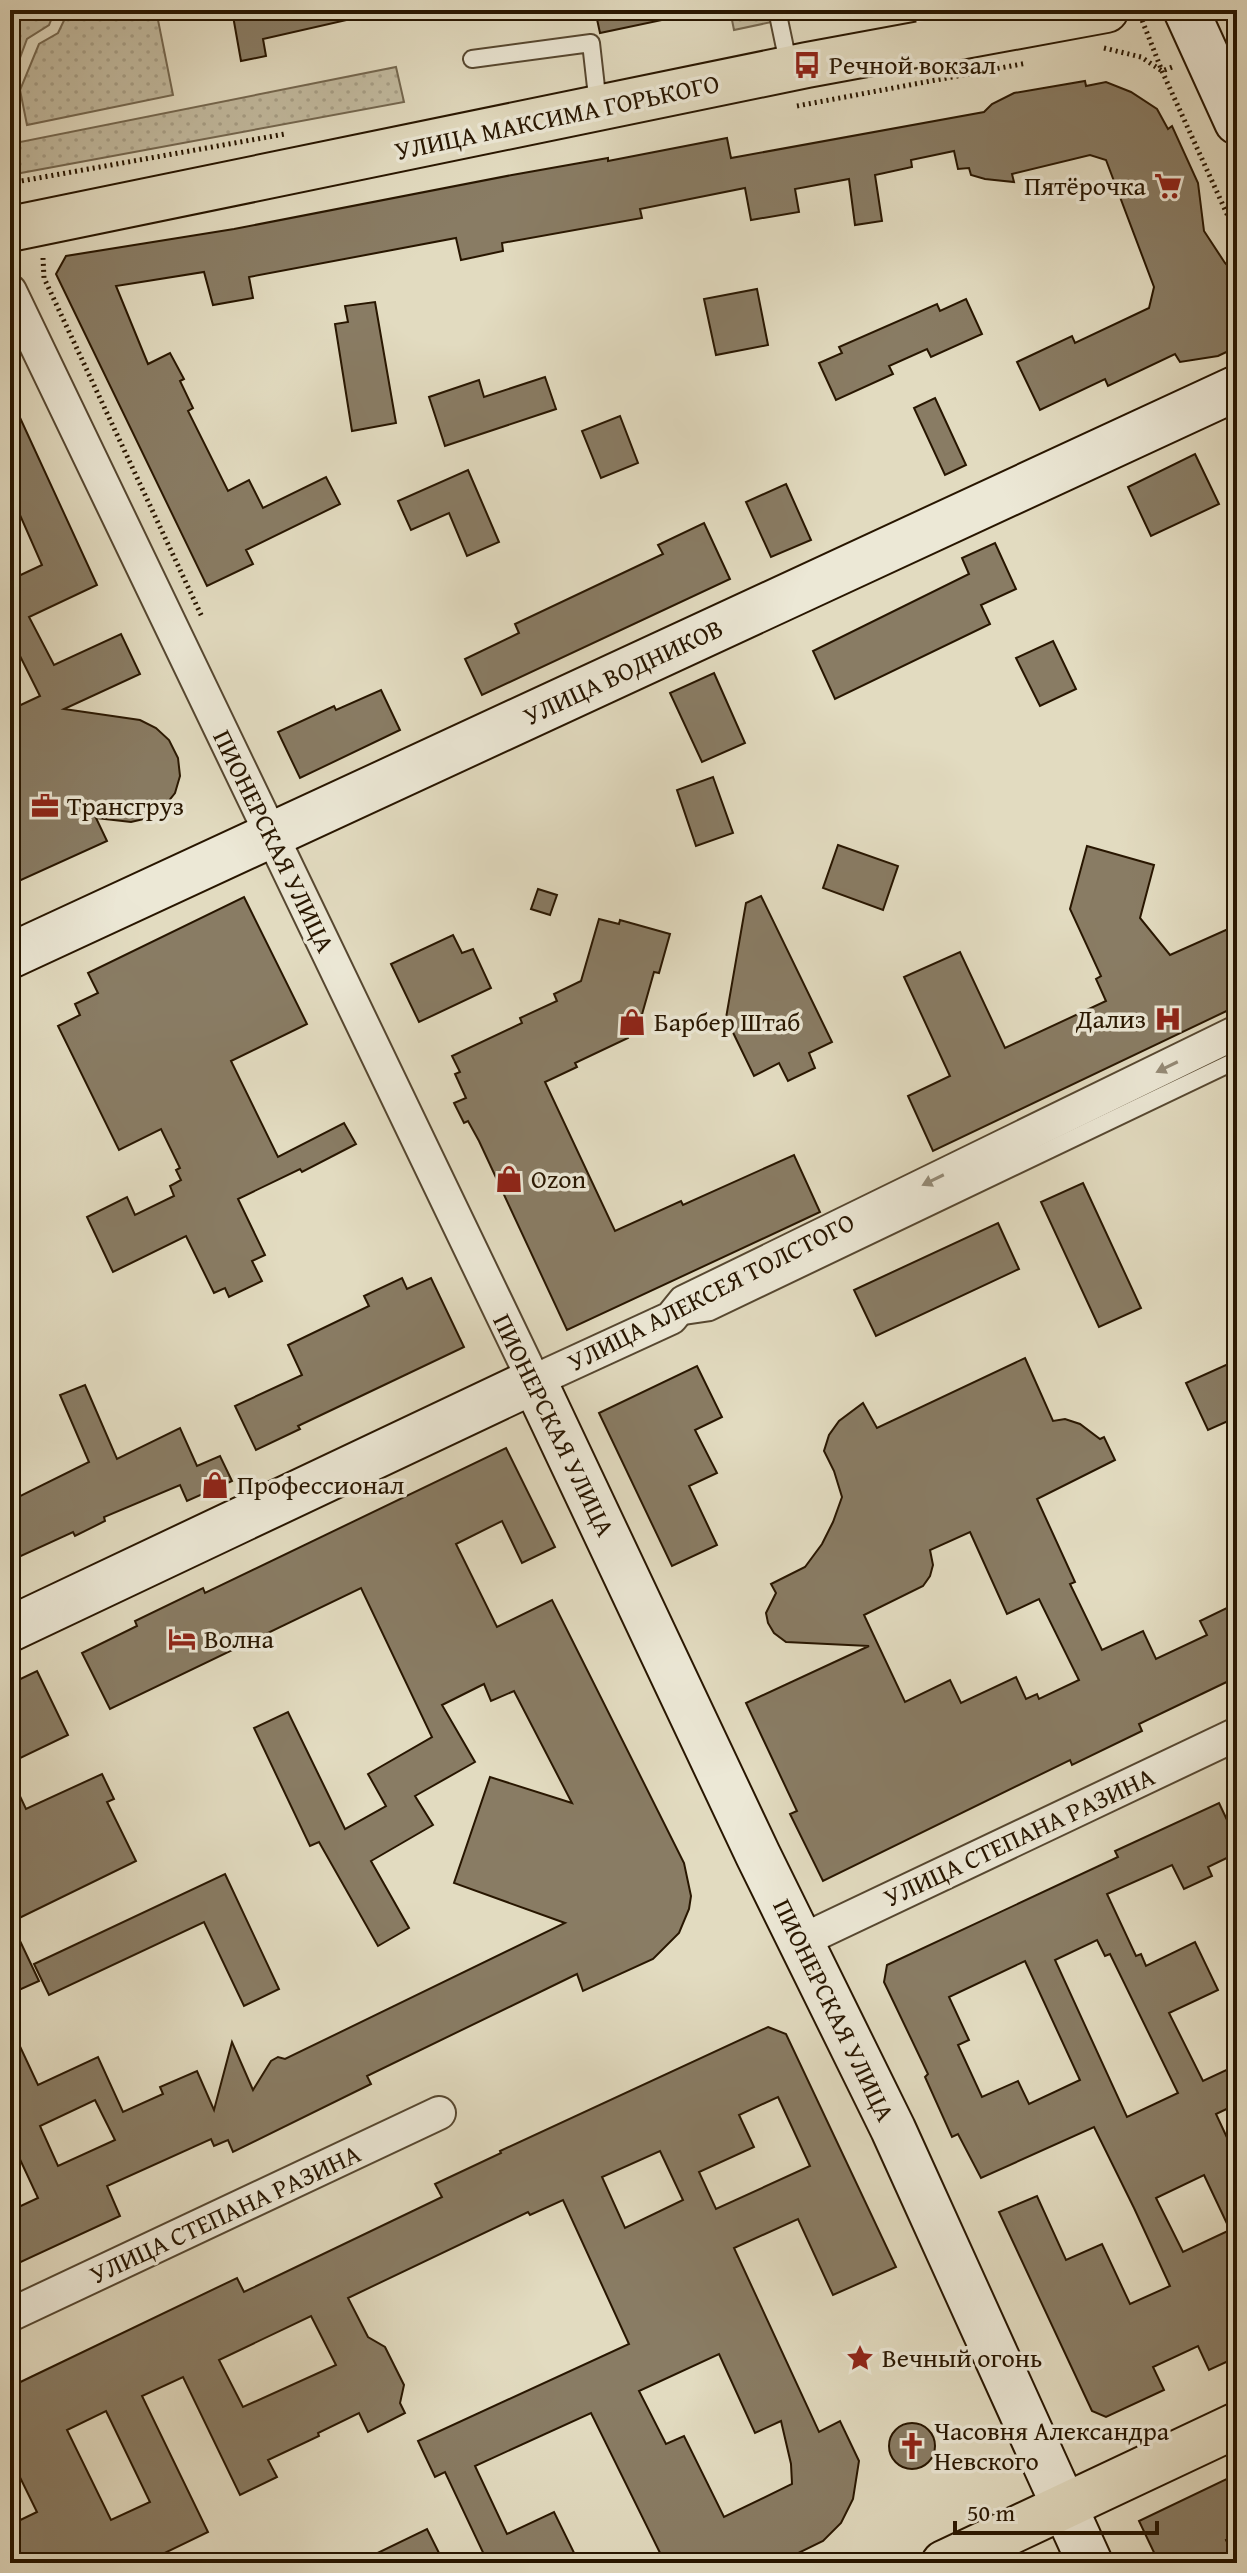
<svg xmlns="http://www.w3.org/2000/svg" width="1247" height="2573" font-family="'Gentium Book Plus',serif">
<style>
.grass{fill:url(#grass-dots);stroke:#756850;stroke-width:2}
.building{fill:#897c64;stroke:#281600;stroke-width:2;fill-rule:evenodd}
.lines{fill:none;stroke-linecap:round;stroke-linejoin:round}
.lane-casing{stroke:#564730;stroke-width:20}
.street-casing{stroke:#564730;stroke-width:36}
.secondary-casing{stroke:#281600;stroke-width:48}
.primary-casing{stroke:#281600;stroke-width:48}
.path{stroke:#281600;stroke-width:5;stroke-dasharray:2 4;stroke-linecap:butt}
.lane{stroke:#ece8d6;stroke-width:16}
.street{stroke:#ece8d6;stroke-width:32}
.secondary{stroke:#ece8d6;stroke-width:44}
.primary{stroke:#e2dbc0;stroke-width:44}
.oneway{fill:#948a76}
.labels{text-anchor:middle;stroke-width:7;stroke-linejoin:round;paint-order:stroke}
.poi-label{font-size:26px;fill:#281600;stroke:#ece8d6;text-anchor:start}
.street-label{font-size:26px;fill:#281600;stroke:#ece8d6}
</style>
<defs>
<pattern id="grass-dots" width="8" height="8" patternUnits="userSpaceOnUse" patternTransform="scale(2)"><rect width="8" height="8" fill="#c2ba9f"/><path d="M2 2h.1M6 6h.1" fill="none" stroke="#a79f87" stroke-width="1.8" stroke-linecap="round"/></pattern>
</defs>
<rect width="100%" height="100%" fill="#e2dbc0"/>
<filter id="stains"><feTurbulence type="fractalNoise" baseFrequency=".0025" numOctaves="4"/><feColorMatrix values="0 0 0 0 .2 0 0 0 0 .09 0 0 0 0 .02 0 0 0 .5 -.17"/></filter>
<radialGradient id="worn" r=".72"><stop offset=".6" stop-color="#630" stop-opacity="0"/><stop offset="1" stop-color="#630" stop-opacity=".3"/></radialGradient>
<g class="grass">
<path d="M10,10H55L49,25L27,39L10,85Z"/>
<path d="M69,10H156L173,95L27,125L20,90L39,44L58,33Z"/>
<path d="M730,10H828L734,30Z"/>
<path d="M396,67L404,102L10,175V144Z"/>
</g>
<g class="building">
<path d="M270,10H350L351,19L263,39L266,56L241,61L233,16Z"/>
<path d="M595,10H661L662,20L600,33Z"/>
<path d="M1085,81L1086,86L1106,82L1131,92L1157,109L1168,129L1172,126L1198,183L1204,231L1225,263L1237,276V347L1218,356L1180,362L1175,354L1108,386L1105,379L1040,410L1017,362L1072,336L1075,343L1149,308L1154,287L1106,160L1090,155L1012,174L1014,182L985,179L971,175L969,168L958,169L954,151L911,160L912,167L875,175L882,221L855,225L849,179L795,189L799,212L751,220L745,188L640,209L642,218L502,243L503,251L461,260L456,238L249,277L253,298L213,305L204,272L116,286L148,364L170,353L184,379L180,381L193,408L188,411L228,491L249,480L263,508L326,477L340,504L246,550L253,564L207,586L56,274L66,256L234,229L512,175L608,158V161L727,138L731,158L984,112L992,104L1014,93Z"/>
<path d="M757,289L768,345L716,355L704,299Z"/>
<path d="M966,299L982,334L931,357L927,349L889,366L893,374L836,400L819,363L842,353L839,347L937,304L940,311Z"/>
<path d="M375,302L396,423L352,431L335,324L348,322L345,306Z"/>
<path d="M545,377L556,409L445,446L429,397L479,380L484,397Z"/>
<path d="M10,396L97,585L29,617L54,665L121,634L140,674L64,709L140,720L156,728L169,740L178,758L180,776L175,793L163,808L148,818L131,822L96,818L107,841L10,885V710L40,696L10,636V580L42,565L16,506L10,509Z"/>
<path d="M935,398L966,465L945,475L914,408Z"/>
<path d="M620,416L638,463L601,478L582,431Z"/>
<path d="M1195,454L1219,504L1151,536L1128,487Z"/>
<path d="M468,470L499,542L467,556L449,513L411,530L398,501Z"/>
<path d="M786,484L811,540L771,557L746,502Z"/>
<path d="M704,523L730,579L482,695L465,659L519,633L515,624L663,554L658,545Z"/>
<path d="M995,543L1016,589L981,605L990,624L835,699L813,651L969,574L962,558Z"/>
<path d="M1053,641L1076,689L1040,706L1016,658Z"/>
<path d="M714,673L745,743L702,762L670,693Z"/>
<path d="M381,690L400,730L300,778L278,732L334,706L336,710Z"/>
<path d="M713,777L733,833L696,846L677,790Z"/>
<path d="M838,845L898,866L883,910L823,888Z"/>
<path d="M1087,846L1154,865L1140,918L1170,955L1237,925V1006L933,1151L908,1096L950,1076L904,977L960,952L1005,1048L1106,1001L1096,979L1101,976L1070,909Z"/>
<path d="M538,889L557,895L550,915L531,909Z"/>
<path d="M761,896L832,1042L809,1053L815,1068L788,1081L779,1063L754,1076L726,1018L746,903Z"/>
<path d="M244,897L307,1024L231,1061L278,1157L344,1123L356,1144L302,1172L300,1169L238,1199L265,1255L252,1261L262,1281L229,1297L225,1288L214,1293L186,1236L113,1272L87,1217L127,1197L135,1215L174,1196L170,1186L181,1180L176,1170L180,1168L161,1129L119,1150L58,1026L80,1015L75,1004L98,993L88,973Z"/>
<path d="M599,919L619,924L620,920L670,934L659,973L654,972L639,1025L626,1032L628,1038L575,1063L577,1067L545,1082L615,1231L681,1201L683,1205L794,1155L820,1212L567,1330L479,1141L468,1121L464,1123L454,1103L466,1098L455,1074L460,1072L452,1056L522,1023L520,1018L557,1001L554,994L581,981Z"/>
<path d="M453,935L462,953L473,949L491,988L419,1022L391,964Z"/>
<path d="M1083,1183L1141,1308L1099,1327L1041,1202Z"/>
<path d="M998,1223L1019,1269L876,1336L854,1290Z"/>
<path d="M402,1278L407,1289L431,1278L464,1347L298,1426L300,1429L256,1450L235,1406L302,1375L288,1345L369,1306L364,1296Z"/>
<path d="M1025,1358L1053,1421L1065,1419L1080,1424L1100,1439L1104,1437L1115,1460L1037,1499L1075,1582L1070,1584L1102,1650L1143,1631L1156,1659L1207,1635L1200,1621L1237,1603V1677L1139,1724L1142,1731L1072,1765L1070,1760L823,1881L790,1814L797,1811L746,1703L869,1646L786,1642L774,1633L768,1623L766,1613L776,1593L771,1584L805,1567L822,1544L833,1522L842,1497L834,1471L824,1451L829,1435L839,1421L863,1403L877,1428ZM970,1532L1007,1614L1039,1599L1079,1680L1039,1699L1037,1694L1026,1699L1016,1677L961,1703L950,1680L905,1702L864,1615L923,1586L930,1576L933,1565L930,1550Z"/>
<path d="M1237,1360V1417L1208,1430L1186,1383Z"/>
<path d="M697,1366L722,1417L695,1430L717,1473L689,1486L717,1545L672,1566L599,1413Z"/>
<path d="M85,1385L117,1459L180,1428L197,1466L220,1456L232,1481L187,1501L180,1485L104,1517L105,1521L75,1536L73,1532L10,1561V1501L89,1462L60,1395Z"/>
<path d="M506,1448L555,1547L522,1563L502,1521L456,1544L497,1627L552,1600L684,1863L691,1896L689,1909L679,1933L653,1959L583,1991L577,1974L367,2076L371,2084L233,2152L228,2140L214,2146L211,2139L107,2186L120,2216L10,2267V2211L38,2198L10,2138V2025L38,2085L98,2057L123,2112L163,2094L160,2087L197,2071L214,2110L232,2042L253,2090L271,2061L278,2057L285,2059L565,1923L454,1883L490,1777L572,1803L514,1691L491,1701L484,1684L442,1705L475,1762L415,1796L433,1825L371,1861L409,1928L378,1946L319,1842L310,1846L254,1728L288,1712L345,1829L386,1806L368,1774L432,1737L361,1588L110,1709L82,1653L137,1626L135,1621L203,1588L205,1593ZM95,2100L115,2140L58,2166L40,2126Z"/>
<path d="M37,1671L68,1735L10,1763V1684Z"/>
<path d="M102,1774L114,1799L107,1802L136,1861L11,1922L39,1981L10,1994V1775L26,1809Z"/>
<path d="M1219,1803L1237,1841V1853L1208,1867L1212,1876L1184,1889L1172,1865L1107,1894L1136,1956L1141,1954L1146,1966L1195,1942L1218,1990L1169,2013L1203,2081L1237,2065V2104L1216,2114L1237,2159V2357L1209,2370L1198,2346L1153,2367L1164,2390L1106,2417L1092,2411L999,2212L1037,2196L1066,2260L1102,2244L1130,2304L1170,2286L1134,2208L1094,2127L981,2178L958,2134L952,2137L925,2077L928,2074L884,1982L887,1965L1118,1857L1115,1851ZM1097,1940L1105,1956L1110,1954L1178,2093L1127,2117L1055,1960ZM1025,1961L1080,2080L1029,2104L1018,2081L982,2097L958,2045L969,2040L949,1997ZM1204,2175L1230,2230L1183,2252L1156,2198Z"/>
<path d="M225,1874L279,1989L244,2006L204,1922L49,1995L34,1964Z"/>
<path d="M768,2027L786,2034L896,2267L833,2295L798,2219L734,2248L819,2432L840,2421L859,2461L853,2499L841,2523L823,2541L778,2563H665L591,2413L475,2466L507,2534L554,2512L579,2563H488L445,2472L435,2477L418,2441L629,2344L563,2200L530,2215L528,2212L348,2298L368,2337L385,2347L404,2385L400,2403L405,2413L368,2432L359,2413L318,2433L319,2436L268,2460L277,2477L240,2495L183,2377L142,2396L208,2532L144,2563H10V2525L37,2512L10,2457V2387L237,2278L244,2292L442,2197L435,2184L501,2153L500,2151ZM778,2097L810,2166L716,2209L699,2172L754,2147L739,2115ZM660,2151L683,2200L625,2228L602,2177ZM311,2316L336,2365L243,2407L219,2360ZM719,2354L755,2433L781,2421L791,2464L792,2484L724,2517L684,2436L666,2444L639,2391ZM106,2411L150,2502L111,2520L67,2430Z"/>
<circle cx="912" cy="2446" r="23"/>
<path d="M1237,2474V2535L1226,2540L1237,2563H1159L1139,2521Z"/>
<path d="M427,2529L444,2563H357Z"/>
</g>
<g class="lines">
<g class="lane-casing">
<g id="lane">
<path d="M777,10L789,67"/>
<path d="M923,10L927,40"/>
<path d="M472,59L591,43L598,105"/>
<path d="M676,1317L710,1312L1237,1060"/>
</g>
</g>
<g class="street-casing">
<g id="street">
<path d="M10,291L534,1381L671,1318L684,1302L1237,1032"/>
<path d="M801,1941L1237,1734"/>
<path d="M10,2315L439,2113"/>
</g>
</g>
<g class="secondary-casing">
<g id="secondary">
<path d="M1186,10L1237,122"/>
<path d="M10,956L1237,388"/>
<path d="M10,1629L534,1381L758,1855L893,2129L1090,2563"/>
</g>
</g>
<g class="primary-casing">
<g id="primary">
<path d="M10,229L807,65L1106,10"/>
<path d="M944,2563L1237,2425"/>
</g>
</g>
<g class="path">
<path d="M1140,15L1162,71L1237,236"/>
<path d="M1104,48L1141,57L1162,71L1175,66"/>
<path d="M797,106L1027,63"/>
<path d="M10,183L285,134"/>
<path d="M43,258L44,278L202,617"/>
</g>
<use href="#lane" class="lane"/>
<use href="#street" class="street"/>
<use href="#secondary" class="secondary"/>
<use href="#primary" class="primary"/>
</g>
<defs><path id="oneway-solid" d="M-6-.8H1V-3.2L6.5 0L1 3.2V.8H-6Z" transform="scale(2)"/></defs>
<g class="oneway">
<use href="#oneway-solid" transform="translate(1167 1067) rotate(154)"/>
<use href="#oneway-solid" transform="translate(933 1180) rotate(154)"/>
</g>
<defs>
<g id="bus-bare" transform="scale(2.16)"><path d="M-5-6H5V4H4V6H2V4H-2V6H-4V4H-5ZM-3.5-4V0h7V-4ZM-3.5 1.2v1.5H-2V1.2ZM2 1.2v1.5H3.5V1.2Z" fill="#8f2418" stroke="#ece8d6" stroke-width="2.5" paint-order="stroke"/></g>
<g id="supermarket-bare" transform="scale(2.16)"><path d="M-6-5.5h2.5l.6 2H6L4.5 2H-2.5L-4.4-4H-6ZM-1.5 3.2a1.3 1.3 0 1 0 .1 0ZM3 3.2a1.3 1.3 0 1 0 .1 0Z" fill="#8f2418" stroke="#ece8d6" stroke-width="2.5" paint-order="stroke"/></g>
<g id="office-bare" transform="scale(2.16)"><path d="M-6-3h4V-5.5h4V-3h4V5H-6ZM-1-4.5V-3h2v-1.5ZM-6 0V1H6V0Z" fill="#8f2418" stroke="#ece8d6" stroke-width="2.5" paint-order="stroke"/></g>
<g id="hospital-bare" transform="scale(2.16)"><path d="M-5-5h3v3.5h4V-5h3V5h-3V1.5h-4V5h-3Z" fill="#8f2418" stroke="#ece8d6" stroke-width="2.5" paint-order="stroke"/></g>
<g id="shop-bare" transform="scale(2.16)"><path d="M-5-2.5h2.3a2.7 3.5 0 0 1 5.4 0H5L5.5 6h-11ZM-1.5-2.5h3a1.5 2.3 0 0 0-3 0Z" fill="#8f2418" stroke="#ece8d6" stroke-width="2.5" paint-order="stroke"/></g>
<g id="hotel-bare" transform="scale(2.16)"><path d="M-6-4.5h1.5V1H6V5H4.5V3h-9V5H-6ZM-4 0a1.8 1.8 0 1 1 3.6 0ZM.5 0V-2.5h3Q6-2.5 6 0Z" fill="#8f2418" stroke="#ece8d6" stroke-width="2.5" paint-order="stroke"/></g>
<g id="sight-bare" transform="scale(2.16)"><path d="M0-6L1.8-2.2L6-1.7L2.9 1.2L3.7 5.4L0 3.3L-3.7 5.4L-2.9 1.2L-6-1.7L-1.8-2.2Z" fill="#8f2418" stroke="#ece8d6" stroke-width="2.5" paint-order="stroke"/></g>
<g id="church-bare" transform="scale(2.16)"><path d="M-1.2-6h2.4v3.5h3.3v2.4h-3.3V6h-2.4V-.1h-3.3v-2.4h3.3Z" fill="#8f2418" stroke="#ece8d6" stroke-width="2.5" paint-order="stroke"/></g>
</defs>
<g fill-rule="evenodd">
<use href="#bus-bare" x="807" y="65"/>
<use href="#supermarket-bare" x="1168" y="186"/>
<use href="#office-bare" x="45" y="806"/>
<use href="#hospital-bare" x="1168" y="1019"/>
<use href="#shop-bare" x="632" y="1022"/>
<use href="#shop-bare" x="509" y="1179"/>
<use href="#shop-bare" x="215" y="1485"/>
<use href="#hotel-bare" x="182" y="1639"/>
<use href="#sight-bare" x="860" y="2358"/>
<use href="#church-bare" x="912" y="2446"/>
</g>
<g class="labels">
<g class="poi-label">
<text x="829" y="74">Речной вокзал</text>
<text x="1146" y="195" text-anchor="end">Пятёрочка</text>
<text x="67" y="815">Трансгруз</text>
<text x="1146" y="1028" text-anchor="end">Дализ</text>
<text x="654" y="1031">Барбер Штаб</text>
<text x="531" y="1188">Ozon</text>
<text x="237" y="1494">Профессионал</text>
<text x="204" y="1648">Волна</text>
<text x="882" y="2367">Вечный огонь</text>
<text x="934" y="2440">Часовня Александра<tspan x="934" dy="30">Невского</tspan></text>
</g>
<g class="street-label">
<text transform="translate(557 117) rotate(-12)" y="9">УЛИЦА МАКСИМА ГОРЬКОГО</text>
<text transform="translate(623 672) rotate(-25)" y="9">УЛИЦА ВОДНИКОВ</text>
<text transform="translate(274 841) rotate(64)" y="9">ПИОНЕРСКАЯ УЛИЦА</text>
<text transform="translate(711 1292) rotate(-27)" y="9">УЛИЦА АЛЕКСЕЯ ТОЛСТОГО</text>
<text transform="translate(554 1425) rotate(64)" y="9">ПИОНЕРСКАЯ УЛИЦА</text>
<text transform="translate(1019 1837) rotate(-25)" y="9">УЛИЦА СТЕПАНА РАЗИНА</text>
<text transform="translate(834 2010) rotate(64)" y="9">ПИОНЕРСКАЯ УЛИЦА</text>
<text transform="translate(225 2214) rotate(-25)" y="9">УЛИЦА СТЕПАНА РАЗИНА</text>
</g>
</g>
<rect width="1247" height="2573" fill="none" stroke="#e2dbc0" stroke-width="40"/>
<rect x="12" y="12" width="1223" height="2549" fill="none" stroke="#281600" stroke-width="4"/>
<rect x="20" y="20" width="1207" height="2533" fill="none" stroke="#281600" stroke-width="2"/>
<path d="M955 2521v12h202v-12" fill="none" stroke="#281600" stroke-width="4"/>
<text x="967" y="2521" font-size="24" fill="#281600" stroke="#ece8d6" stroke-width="6" paint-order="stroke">50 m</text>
<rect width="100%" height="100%" filter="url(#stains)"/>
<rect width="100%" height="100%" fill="url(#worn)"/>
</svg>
